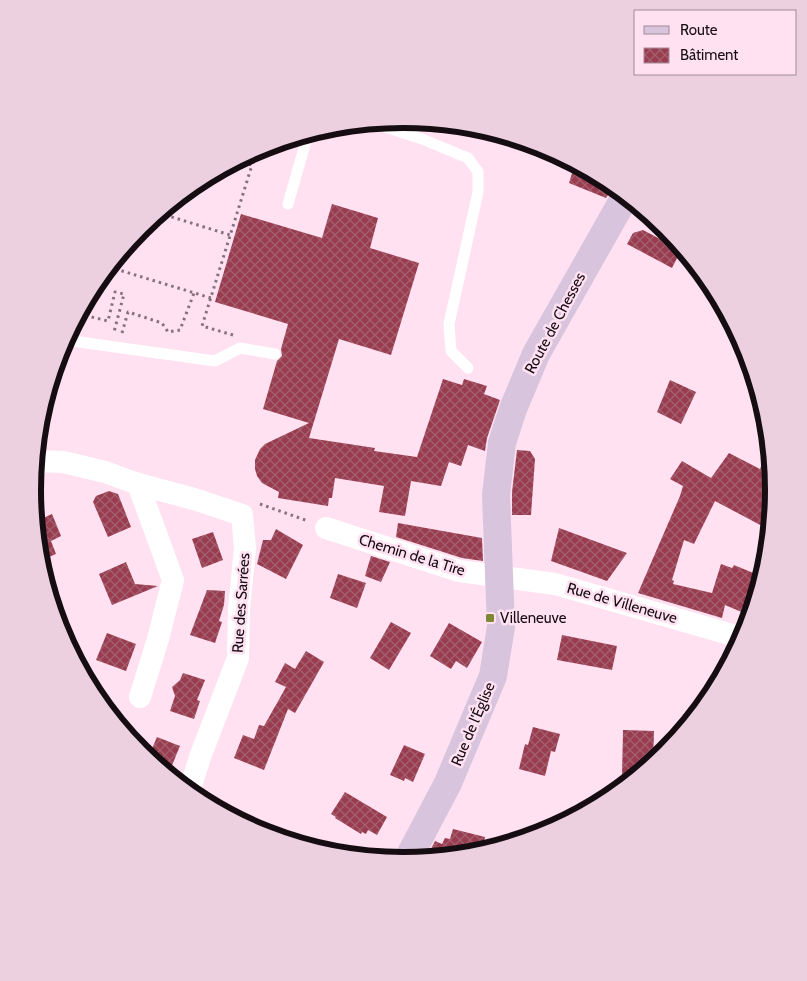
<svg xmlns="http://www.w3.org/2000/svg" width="807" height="981" font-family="Cabin,sans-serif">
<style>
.building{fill:url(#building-cross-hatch)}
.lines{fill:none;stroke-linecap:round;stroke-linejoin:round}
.path{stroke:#85727d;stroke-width:3;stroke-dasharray:2.5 4;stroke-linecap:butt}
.lane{stroke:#fff;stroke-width:11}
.street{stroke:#fff;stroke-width:22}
.secondary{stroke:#d8c5dd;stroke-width:28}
.poi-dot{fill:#7d8734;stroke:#ffe1f2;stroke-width:2}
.labels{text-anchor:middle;stroke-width:5;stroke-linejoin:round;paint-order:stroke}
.street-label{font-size:15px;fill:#160d12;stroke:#ffe1f2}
.poi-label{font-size:15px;fill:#160d12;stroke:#ffe1f2;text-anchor:start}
.rim{fill:none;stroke:#160d12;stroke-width:6}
</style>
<defs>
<pattern id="building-cross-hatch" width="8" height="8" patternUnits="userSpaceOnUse" patternTransform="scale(1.25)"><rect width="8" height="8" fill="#9a3c50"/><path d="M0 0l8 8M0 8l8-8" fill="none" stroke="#a3616f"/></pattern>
</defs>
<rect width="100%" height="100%" fill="#ffe1f2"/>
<g class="building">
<path d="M575,164L614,186L606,198L569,183Z"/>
<path d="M332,204L378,218L370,248L419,263L391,355L339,339L309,438L375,448L374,451L417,457L443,379L462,385L464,379L487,386L484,394L500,400L487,438L485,451L468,445L461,466L449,462L441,486L411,481L405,516L379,512L384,486L335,478L332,498H329L328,506L278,498L279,492L262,483L257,476L255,469V460L260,449L265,444L309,423L263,409L277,361L282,356L281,349L288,324L215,302L241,214L322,238Z"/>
<path d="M643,230L681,250L672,268L627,244L633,233Z"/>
<path d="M670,380L696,392L681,424L657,412Z"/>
<path d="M770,444L774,491L773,510L764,527L715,501L694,544L684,540L672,580L674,581L673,584L712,593L721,564L732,568L734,565L763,577L751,616L725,605L722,618L638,593L680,496L683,486L670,479L682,461L711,478L729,453L760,469Z"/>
<path d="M517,450L530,451L535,459L531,515H512V492Z"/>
<path d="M109,491L118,494L131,527L108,537L93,502L96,496Z"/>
<path d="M35,512H38L41,519L52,514L61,536L51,541L56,554L39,561Z"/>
<path d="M398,523L482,538L483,561L462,558L396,537Z"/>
<path d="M559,528L627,553L607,581L551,561Z"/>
<path d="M276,529L303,545L286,579L257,564L263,540H271Z"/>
<path d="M213,532L223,560L202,568L192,539Z"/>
<path d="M371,556L390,562L381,582L365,576Z"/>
<path d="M126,562L135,584L158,586L112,605L99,574Z"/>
<path d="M338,574L366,583L357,608L330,598Z"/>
<path d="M207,590L225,591L224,605L219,621L222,622L215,643L190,635Z"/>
<path d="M391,622L411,633L389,670L370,658Z"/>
<path d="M449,623L482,642L467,668L456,661L451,669L430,656Z"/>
<path d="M107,633L136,644L126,671L96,660Z"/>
<path d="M562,635L617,646L612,670L557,660Z"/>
<path d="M306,651L324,662L295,713L288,709L264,770L234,758L243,735L254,739L259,725L264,726L286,687L275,682L285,663L295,669Z"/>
<path d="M183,673L205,680L197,700L200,701L194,719L170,711L175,696L172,687L180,680Z"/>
<path d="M533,727L560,734L555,752L551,751L545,776L519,769L525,744L528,745Z"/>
<path d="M623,730L654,731L653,763L637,777L622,776Z"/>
<path d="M157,737L180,746L168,775L148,758Z"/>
<path d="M404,745L425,754L413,782L405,778L404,781L390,775Z"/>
<path d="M345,792L387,817L377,835L368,830L366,834L362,832L361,834L335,818L336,817L331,814Z"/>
<path d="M453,829L485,837L482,852L426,859L435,841L442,844L445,838L450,839Z"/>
</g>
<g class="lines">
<g class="path">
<path d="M159,213L230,235"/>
<path d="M109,267L211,298"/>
<path d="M79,314L108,321L115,292L124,294L114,332"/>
<path d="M122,333L128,312L162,323L168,332L180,330L194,293"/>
<path d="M233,335L202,326L252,165L238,160"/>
<path d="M260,504L308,521"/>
</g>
<g class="lane">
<path d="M373,123L422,139L468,158L478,172V192L449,324L451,351L468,368"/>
<path d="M288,204L308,134"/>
<path d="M65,340L215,361L240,348L275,354"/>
</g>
<g class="street">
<path d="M35,461L63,462L105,472L138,484L194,499L242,515L245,548L239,609L238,658L200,757L189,792"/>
<path d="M138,484L173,580L158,639L140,697"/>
<path d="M326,528L459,571L555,584L743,638"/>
</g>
<path class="secondary" d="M407,861L448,783L493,676L501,627L496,495L502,443L513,409L536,354L626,195"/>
</g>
<rect class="poi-dot" x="485" y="613" width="10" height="10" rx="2.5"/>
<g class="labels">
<g class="street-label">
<text transform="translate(555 323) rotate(-62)" y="5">Route de Chesses</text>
<text transform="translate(412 555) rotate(17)" y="5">Chemin de la Tire</text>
<text transform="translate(241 603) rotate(-86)" y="5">Rue des Sarrées</text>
<text transform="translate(622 603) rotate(16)" y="5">Rue de Villeneuve</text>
<text transform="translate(473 724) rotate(-67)" y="5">Rue de l'Église</text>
</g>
<g class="poi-label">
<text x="500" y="623">Villeneuve</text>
</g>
</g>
<path d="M0 0H807V981H0ZM41 490a362 362 0 1 1 724 0a362 362 0 1 1-724 0Z" fill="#ecd0e0" fill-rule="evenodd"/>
<path class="rim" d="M41 490a362 362 0 1 1 724 0a362 362 0 1 1-724 0Z"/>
<rect x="634" y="10" width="162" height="65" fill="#ffe1f2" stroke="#a28c98"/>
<rect x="644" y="26" width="25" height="8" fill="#d8c5dd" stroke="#a28c98"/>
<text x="680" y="35" font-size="15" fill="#160d12">Route</text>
<rect x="644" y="48" width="25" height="15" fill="url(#building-cross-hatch)" stroke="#a28c98"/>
<text x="680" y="60" font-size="15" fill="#160d12">Bâtiment</text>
</svg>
